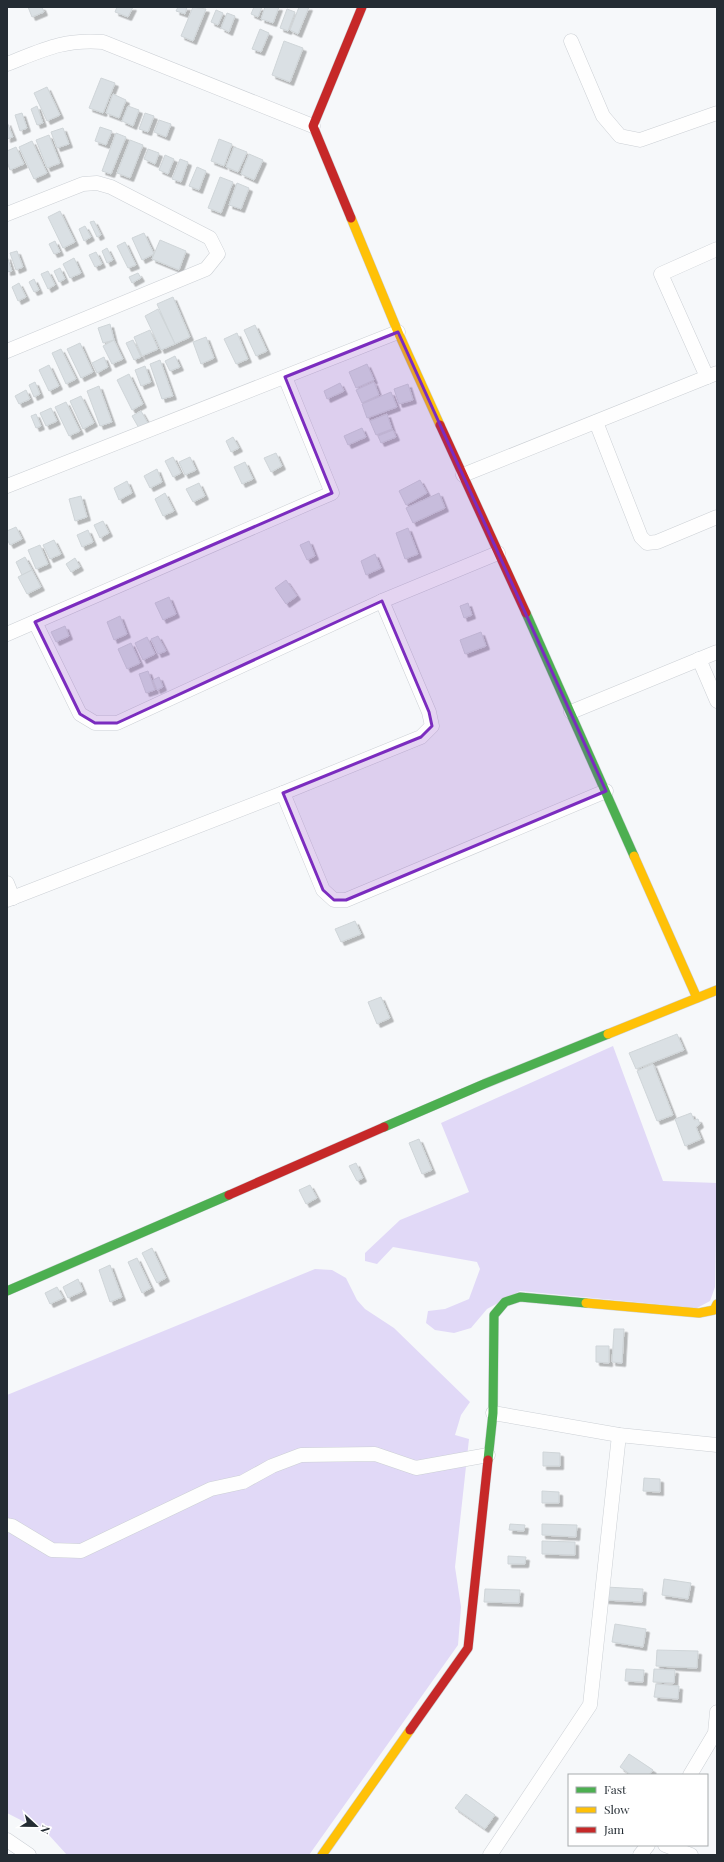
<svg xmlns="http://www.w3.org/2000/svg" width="724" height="1862" font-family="'Playfair Display',serif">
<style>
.green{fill:#e1d9f7}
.building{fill:#dae0e4;stroke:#cfd5d8;filter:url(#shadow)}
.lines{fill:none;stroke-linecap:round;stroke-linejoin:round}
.street-casing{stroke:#ccd0d5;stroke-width:15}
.fast-casing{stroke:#ccd0d5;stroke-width:10}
.slow-casing{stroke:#ccd0d5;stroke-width:10}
.jam-casing{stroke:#ccd0d5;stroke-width:10}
.street{stroke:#fefefe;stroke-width:14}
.fast{stroke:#4caf50;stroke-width:9}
.slow{stroke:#ffc107;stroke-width:9}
.jam{stroke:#c62828;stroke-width:9}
.marked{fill:#7b2cbf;fill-opacity:0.2;stroke:#7b2cbf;stroke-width:3;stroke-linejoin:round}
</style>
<defs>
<filter id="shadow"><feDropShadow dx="3.5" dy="3.5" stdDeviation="0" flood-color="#0004"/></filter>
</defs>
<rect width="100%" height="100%" fill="#f6f8fa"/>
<g class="green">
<path d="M613,1046L663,1181L717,1183L715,1287L710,1301L697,1308L520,1291L487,1309L471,1328L454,1333L435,1330L426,1323L428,1311L445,1309L469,1299L480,1269L477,1262L393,1247L377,1264L365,1261V1253L400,1220L469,1192L441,1123Z"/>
<path d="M315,1269L332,1270L346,1278L357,1300L365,1309L394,1328L470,1402L461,1415L455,1435L469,1439L455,1567L461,1607L458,1645L309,1855H67L48,1834L7,1813V1395Z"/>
</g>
<g class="building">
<path d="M28,7H42L44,12L32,17Z"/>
<path d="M117,7H133L128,17L115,12Z"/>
<path d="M178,7H187L185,14L176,11Z"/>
<path d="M193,7L206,9L193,41L181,36Z"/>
<path d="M254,7H262L258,17L251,14Z"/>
<path d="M265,7H279L273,23L261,19Z"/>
<path d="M299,7H309L298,34L290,30Z"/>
<path d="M287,9L295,12L288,31L280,28Z"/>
<path d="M216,10L223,13L218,25L211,22Z"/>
<path d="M227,13L235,16L229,32L221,28Z"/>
<path d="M260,29L269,33L261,52L252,49Z"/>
<path d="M284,41L303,48L290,82L272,75Z"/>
<path d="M101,78L115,83L103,113L89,108Z"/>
<path d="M47,87L60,115L47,121L34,93Z"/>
<path d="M113,94L126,100L119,118L106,113Z"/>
<path d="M37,106L43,123L37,125L31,109Z"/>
<path d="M128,106L139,110L133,126L122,121Z"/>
<path d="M22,113L27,128L20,131L15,115Z"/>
<path d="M145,113L154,116L148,132L139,129Z"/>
<path d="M159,120L171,124L166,137L154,132Z"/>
<path d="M7,122L13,137L7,139Z"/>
<path d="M100,127L112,131L106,145L95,141Z"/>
<path d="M63,128L69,144L57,148L51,132Z"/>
<path d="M116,133L126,137L111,174L102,171Z"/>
<path d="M49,135L60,163L47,168L36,140Z"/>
<path d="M219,139L232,144L224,166L211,161Z"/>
<path d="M130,140L143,145L130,178L117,173Z"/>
<path d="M32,141L47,173L34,179L19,147Z"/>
<path d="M16,147L24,164L10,170L7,162V151Z"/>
<path d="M234,147L247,152L238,172L226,167Z"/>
<path d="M148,149L159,153L155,164L144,159Z"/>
<path d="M249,154L263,160L254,180L241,174Z"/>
<path d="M165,155L174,159L168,174L159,170Z"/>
<path d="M180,159L188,162L181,182L172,179Z"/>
<path d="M197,167L206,171L199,190L189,186Z"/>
<path d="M220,177L233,182L221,213L208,208Z"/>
<path d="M237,183L249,188L241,209L229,205Z"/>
<path d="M60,211L75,242L63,248L48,217Z"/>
<path d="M94,221L101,235L97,237L90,222Z"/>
<path d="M85,226L91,237L84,241L79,229Z"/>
<path d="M144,233L154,254L142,260L132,238Z"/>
<path d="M160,240L186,251L179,270L152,259Z"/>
<path d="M55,241L60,252L54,254L49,244Z"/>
<path d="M125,242L136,265L128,268L117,246Z"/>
<path d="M107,248L113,260L107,263L102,251Z"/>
<path d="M17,251L23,267L16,270L10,253Z"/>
<path d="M96,252L102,264L95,267L89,255Z"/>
<path d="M7,256L12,271L7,272Z"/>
<path d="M74,258L81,273L70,278L63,264Z"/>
<path d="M60,268L65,279L59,282L54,271Z"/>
<path d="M48,271L55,285L48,289L41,274Z"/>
<path d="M138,273L141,278L132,283L129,277Z"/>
<path d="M34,279L39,290L34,292L29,282Z"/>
<path d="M19,283L26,297L18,301L12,287Z"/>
<path d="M173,297L190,337L175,344L157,304Z"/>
<path d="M158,309L175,344L161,350L145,316Z"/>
<path d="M110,324L114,340L103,343L98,328Z"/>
<path d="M255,325L267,351L256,356L244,330Z"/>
<path d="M150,330L158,349L142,356L134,337Z"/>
<path d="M237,333L248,359L236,364L224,339Z"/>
<path d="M206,337L214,358L201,364L193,342Z"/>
<path d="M114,340L123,359L112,364L103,346Z"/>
<path d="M133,340L141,357L134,360L126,343Z"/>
<path d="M80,343L93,372L81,378L67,349Z"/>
<path d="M61,349L76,379L66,384L52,353Z"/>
<path d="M175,356L180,367L170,371L165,361Z"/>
<path d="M104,357L108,367L97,373L92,363Z"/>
<path d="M160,360L173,396L162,399L150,364Z"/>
<path d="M367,364L374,380L356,388L349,372Z"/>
<path d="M49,365L59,386L49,391L39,370Z"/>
<path d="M145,366L151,382L141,386L135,370Z"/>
<path d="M129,374L143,404L132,410L117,380Z"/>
<path d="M35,382L40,394L34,397L29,385Z"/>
<path d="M374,382L379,395L362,403L356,390Z"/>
<path d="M340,383L344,391L327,399L324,391Z"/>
<path d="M408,384L413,400L399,404L394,389Z"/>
<path d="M99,386L112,422L100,426L87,391Z"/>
<path d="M26,390L30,399L19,404L15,396Z"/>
<path d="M391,392L397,407L367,418L362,404Z"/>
<path d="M81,396L94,423L83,429L70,401Z"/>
<path d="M66,402L80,431L69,436L55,407Z"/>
<path d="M51,408L57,421L46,426L40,413Z"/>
<path d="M141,411L149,425L140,430L132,416Z"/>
<path d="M36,414L41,426L36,428L31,416Z"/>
<path d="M387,414L392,429L376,435L370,421Z"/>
<path d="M362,428L366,437L348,445L344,436Z"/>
<path d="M393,430L396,437L381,443L378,436Z"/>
<path d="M233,437L239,448L231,452L226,441Z"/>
<path d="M276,453L282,466L271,472L264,458Z"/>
<path d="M173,457L181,473L173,477L165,461Z"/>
<path d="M190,457L196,470L185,475L179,462Z"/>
<path d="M245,462L253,479L242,484L234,467Z"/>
<path d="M157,469L162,482L150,488L144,476Z"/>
<path d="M420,480L427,493L406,505L399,491Z"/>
<path d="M127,481L132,493L119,500L114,488Z"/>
<path d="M199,483L205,496L193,502L186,489Z"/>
<path d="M165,493L174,511L163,516L155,499Z"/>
<path d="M439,493L445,508L413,523L406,508Z"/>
<path d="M81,496L87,517L75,521L69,499Z"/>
<path d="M103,521L109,533L100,538L94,525Z"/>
<path d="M16,527L22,539L10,545L7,539V531Z"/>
<path d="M408,528L418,554L405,559L396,533Z"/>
<path d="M88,530L93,542L82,547L77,535Z"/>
<path d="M54,540L61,554L50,559L43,545Z"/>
<path d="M309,541L315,556L307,560L300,545Z"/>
<path d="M40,545L48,564L36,569L28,550Z"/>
<path d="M375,554L381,568L366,575L361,561Z"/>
<path d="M25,557L32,570L22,575L16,562Z"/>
<path d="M75,558L80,567L71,572L66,564Z"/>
<path d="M32,570L41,587L27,594L18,577Z"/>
<path d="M286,580L297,596L286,604L275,588Z"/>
<path d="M169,597L176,614L163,620L155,603Z"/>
<path d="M468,603L472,615L464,618L460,606Z"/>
<path d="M120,616L127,634L114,640L107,622Z"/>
<path d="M65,626L69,636L56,642L51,632Z"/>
<path d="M481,632L486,646L465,654L460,640Z"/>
<path d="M158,636L166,651L158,654L151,639Z"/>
<path d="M147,637L155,654L143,660L135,643Z"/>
<path d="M131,643L140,663L127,669L118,649Z"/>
<path d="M148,671L155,690L146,693L139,674Z"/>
<path d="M159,677L163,687L157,690L153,680Z"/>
<path d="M355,921L361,934L341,942L335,929Z"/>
<path d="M381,997L390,1018L377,1024L368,1002Z"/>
<path d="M677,1034L684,1050L636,1069L629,1053Z"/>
<path d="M653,1064L673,1115L657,1121L637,1071Z"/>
<path d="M691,1113L694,1120L698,1119L700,1124L696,1127L701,1139L685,1146L675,1119Z"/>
<path d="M419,1139L432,1170L422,1174L409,1143Z"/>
<path d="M356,1163L363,1178L357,1181L349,1166Z"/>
<path d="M310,1185L317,1198L306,1204L299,1190Z"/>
<path d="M152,1248L166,1278L157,1283L142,1253Z"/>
<path d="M137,1258L151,1288L142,1293L128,1262Z"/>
<path d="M110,1265L122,1297L110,1302L99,1270Z"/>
<path d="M78,1279L83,1291L68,1298L63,1287Z"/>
<path d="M57,1287L63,1298L50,1304L45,1293Z"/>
<path d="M614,1329H624L622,1363L612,1362Z"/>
<path d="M596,1346H609V1363L596,1362Z"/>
<path d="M543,1452L560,1453V1466H543Z"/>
<path d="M644,1478L660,1479V1492L643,1491Z"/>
<path d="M542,1491L559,1492V1503H542Z"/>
<path d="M510,1524L525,1525L524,1531L509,1530Z"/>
<path d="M542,1524L577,1525L576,1537L542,1535Z"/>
<path d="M542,1541L575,1542V1555L542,1554Z"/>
<path d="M508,1556L526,1557L525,1564H508Z"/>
<path d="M664,1579L691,1583L688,1599L662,1595Z"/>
<path d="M606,1587L643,1589L642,1602L605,1600Z"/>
<path d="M485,1589L520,1590L519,1603L484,1602Z"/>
<path d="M615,1624L646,1629L643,1647L612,1642Z"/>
<path d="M657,1650L698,1651L697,1668L656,1666Z"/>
<path d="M626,1669L644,1670L643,1682L625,1681Z"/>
<path d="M654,1669L675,1670L674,1683L653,1682Z"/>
<path d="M656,1684L679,1686L678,1699L654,1697Z"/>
<path d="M629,1754L653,1770L649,1775H631L620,1767Z"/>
<path d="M466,1794L495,1815L485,1829L455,1808Z"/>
</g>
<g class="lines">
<g class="street-casing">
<g id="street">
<path d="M571,41L603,116L620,136L640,140L717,113"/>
<path d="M7,64C43,50 63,39 103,42L313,126"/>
<path d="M7,214L83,184L97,183L111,187L210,238L218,254L206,269L7,351"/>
<path d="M707,377L661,274L717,249"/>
<path d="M596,422L641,537L647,543L657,542L717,517"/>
<path d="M463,475L717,373"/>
<path d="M7,486L398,332"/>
<path d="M35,622L80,714L95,723H117L382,601L498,553"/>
<path d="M7,634L332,493L285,377"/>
<path d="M699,659L717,701"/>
<path d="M571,712L717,652"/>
<path d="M283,793L323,890L334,900H346L606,791"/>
<path d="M7,883L13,898"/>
<path d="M7,900L283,793L421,737L432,726L429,712L382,601"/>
<path d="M493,1413L619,1435L717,1445"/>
<path d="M7,1525L12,1526L52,1550L81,1551L211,1489L243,1482L272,1466L301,1455L375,1454L416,1468L488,1455"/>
<path d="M690,1775L715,1733L717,1712"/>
<path d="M7,1840L29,1855"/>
<path d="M665,1845L691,1855"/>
<path d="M490,1855L590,1705L619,1435"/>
<path d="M640,1855L648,1845"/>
</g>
</g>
<g class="fast-casing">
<g id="fast">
<path d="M526,613L634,856"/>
<path d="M384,1127L484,1084L608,1034"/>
<path d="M7,1291L229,1195"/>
<path d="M488,1460L493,1413L494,1315L505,1302L520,1297L586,1303"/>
</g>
</g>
<g class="slow-casing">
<g id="slow">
<path d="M351,218L398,332L440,425"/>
<path d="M634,856L697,998"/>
<path d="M608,1034L717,990"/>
<path d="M586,1303L699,1313L714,1310L717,1304"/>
<path d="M322,1855L410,1730"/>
</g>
</g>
<g class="jam-casing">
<g id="jam">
<path d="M351,218L313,126L362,7"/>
<path d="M440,425L526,613"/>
<path d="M229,1195L384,1127"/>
<path d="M410,1730L468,1648L488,1460"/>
</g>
</g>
<use href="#street" class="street"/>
<use href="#fast" class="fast"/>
<use href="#slow" class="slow"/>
<use href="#jam" class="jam"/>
</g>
<path class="marked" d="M398,332L606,791L346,900H334L323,890L283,793L421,737L432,726L429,712L382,601L117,723H95L80,714L35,622L332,493L285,377Z"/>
<rect width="724" height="1862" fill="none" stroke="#242c33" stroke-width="16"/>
<rect x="568" y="1774" width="140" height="72" fill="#ffffff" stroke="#a7abad"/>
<rect x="576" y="1787" width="20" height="6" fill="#4caf50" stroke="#a7abad"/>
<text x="604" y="1794" font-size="12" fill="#242c33">Fast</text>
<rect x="576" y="1807" width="20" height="6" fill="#ffc107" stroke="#a7abad"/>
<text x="604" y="1814" font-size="12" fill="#242c33">Slow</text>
<rect x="576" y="1827" width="20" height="6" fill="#c62828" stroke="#a7abad"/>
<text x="604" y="1834" font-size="12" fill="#242c33">Jam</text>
<g transform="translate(36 1826) rotate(112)" stroke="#ffffff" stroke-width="3" paint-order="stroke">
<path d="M0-3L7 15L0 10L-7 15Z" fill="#242c33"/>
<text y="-6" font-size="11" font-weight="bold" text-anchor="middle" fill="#242c33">N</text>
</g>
</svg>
